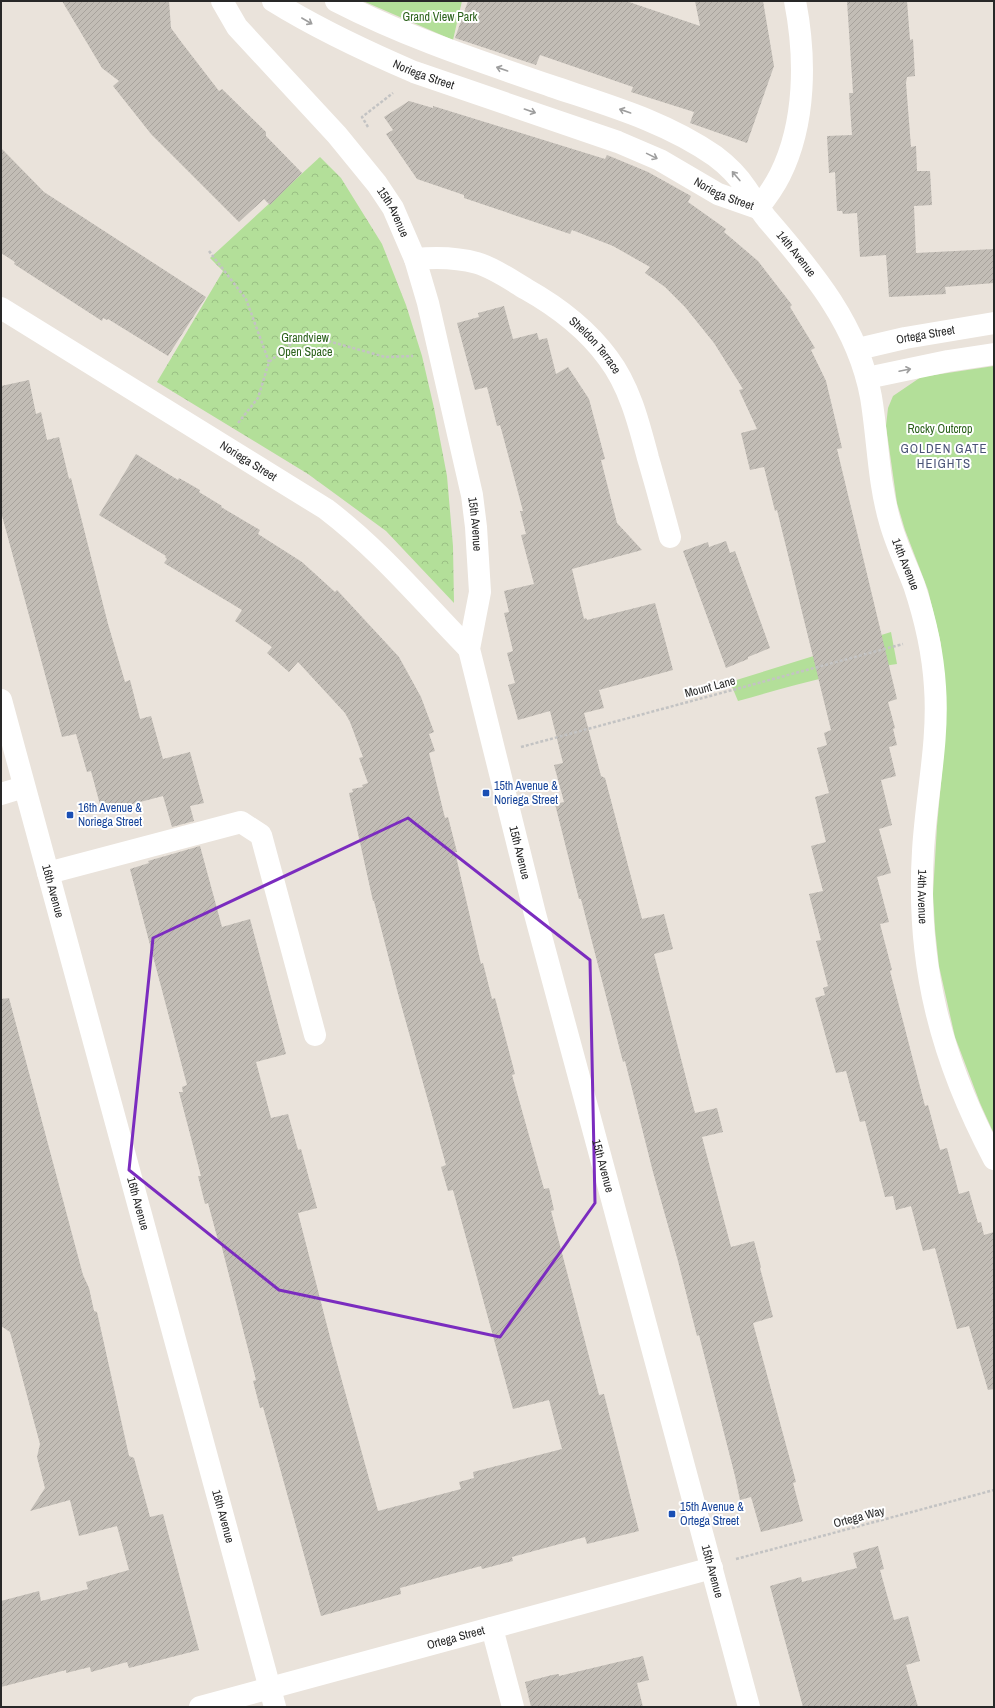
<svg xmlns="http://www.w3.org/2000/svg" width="995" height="1708" font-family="'Archivo Narrow',sans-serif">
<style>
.forest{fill:url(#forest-crowns)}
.park{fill:#b3df99}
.building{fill:url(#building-hatch)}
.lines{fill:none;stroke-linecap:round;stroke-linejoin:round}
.path{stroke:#c3c3c3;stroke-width:2.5;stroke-dasharray:3 2;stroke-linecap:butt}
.minor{stroke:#fff;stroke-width:22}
.oneway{stroke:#9e9e9e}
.marked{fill:none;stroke:#7b2cbf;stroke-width:3;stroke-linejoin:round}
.transit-dot{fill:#1a4fb4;stroke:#fff;stroke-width:1.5}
.labels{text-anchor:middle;stroke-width:4;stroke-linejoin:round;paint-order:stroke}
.park-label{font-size:12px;fill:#2c621c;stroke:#fff}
.street-label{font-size:12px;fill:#282828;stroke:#fff}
.transit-label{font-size:12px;fill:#164399;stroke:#fff;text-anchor:start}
.neighbourhood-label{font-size:13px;letter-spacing:1px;fill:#4b5477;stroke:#fff}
</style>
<defs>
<pattern id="forest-crowns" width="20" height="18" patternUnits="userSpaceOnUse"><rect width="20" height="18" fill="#b3df99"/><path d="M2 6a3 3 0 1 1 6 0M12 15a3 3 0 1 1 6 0" fill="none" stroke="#9abf84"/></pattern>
<pattern id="building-hatch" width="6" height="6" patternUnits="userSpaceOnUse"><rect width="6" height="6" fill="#c2bdb6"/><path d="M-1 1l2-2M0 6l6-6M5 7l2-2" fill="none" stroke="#a7a29c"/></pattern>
</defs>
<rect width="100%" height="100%" fill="#eae3db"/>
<path class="forest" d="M320,157L341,178L382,244L406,305L422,356L434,408L447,476L453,546L454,603L386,531L308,474L157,382L223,271L210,258Z"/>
<g class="park">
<path d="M363,1H462L453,40Z"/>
<path d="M994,366V1134L980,1103L955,1037L939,966L935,929L933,894L937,826L944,750L941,644L928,590L905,530L897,503L886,426L888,408L893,396L921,377Z"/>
<path d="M891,632L897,664C843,671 791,686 738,701L730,682Z"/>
</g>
<g class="building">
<path d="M62,1H169L171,28L182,43L219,91L222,89L266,132V136L302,173L270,205L264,199L239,222L151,134L113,86L119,81L102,68Z"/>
<path d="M468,1H626L700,26L695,1H763L774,66L747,143L690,123L694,112L631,92L633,87L540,55L536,65L455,38Z"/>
<path d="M847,1H907L910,40L913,39L915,76L907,77L906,83L911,147L916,146L917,171H930L932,205L914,206L916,253L994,249V283L945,287L946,294L889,297L886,255L860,257L857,213L843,214L842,211H837L835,172L829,173L827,136L852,135L849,93H853Z"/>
<path d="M409,101L433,108V106L605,159L607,155L648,172L691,196L688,202L726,229L724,232L758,261L792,305L790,307L815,348L811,350L826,381L842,448L837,449L897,699L888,702L895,728L893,729L897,745L889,747L896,776L881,780L892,825L879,829L891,873L877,877L889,922L880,924L892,970L890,971L925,1106L928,1105L940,1150L947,1148L959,1194L969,1191L978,1223L981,1222L984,1235L994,1232V1389L988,1390L969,1326L957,1329L935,1248L923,1251L911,1206L896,1210L893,1196L885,1197L865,1121L860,1122L846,1071L836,1073L815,998L825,995L823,988L828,986L816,941L821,940L809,894L823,891L811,846L826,842L815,797L829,793L817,748L827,745L824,733L831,730L777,510L775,511L764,467L750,470L741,433L757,429L739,390L743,389L714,343L685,307L665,287L645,273L650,267L613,246L572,230L570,234L464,198V195L417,179L386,134L393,130L384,117Z"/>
<path d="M1,148L44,192L206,297L168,356L108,319L107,320L103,318L102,321L14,264L15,262L1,253Z"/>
<path d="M504,306L513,339L537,333L539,340L547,338L556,374L568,367L589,399L605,459L601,460L617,523L642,550L572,569L584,619L586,618L587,620L655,603L673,670L599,690L604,708L584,713L601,776L605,778L614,812L642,919L664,914L673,949L654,954L695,1113L717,1108L723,1132L702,1137L731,1247L754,1241L761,1267L760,1268L773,1317L753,1323L796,1482L793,1483L803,1521L761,1532L751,1497L740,1500L735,1476L699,1335L697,1336L678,1261L653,1172L625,1061L623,1062L581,899H579L555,804L564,802L554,765L563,763L550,711L518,720L508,685L515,683L507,653L513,651L504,613L509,612L504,591L534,584L521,535L526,534L520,511H523L502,432L500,425L497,426L487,387L475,390L457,323L479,317L478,313Z"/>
<path d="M29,380L36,414L41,412L47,440L59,437L69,479L71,478L108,624L125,682L130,680L140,719L151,716L163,759L190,752L204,803L190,806L194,821L172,827L163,796L102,812L91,771L87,772L76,734L62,737L1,512V386Z"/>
<path d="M136,454L178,480L179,478L200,490L199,492L222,506L221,507L260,530L258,534L302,562L335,592L337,590L399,657L421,697L434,732L429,734L435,751L429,753L445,818L448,817L457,852H455L481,964L483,963L492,999L495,998L515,1074L512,1075L544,1189L549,1188L554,1210L551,1211L599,1395L604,1394L639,1531L587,1544L585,1537L512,1557L513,1561L482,1569L481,1566L400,1588L401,1594L321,1616L263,1407L260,1408L253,1381L256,1380L221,1244H219L208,1203L205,1204L198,1176H201L179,1092H183L182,1087L187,1085L130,869L149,863L148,861L200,846L222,927L250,919L286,1054L256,1062L271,1118L288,1114L298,1150L301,1149L317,1208L298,1213L332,1345L378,1511L461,1489L459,1482L474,1478L473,1472L562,1449L549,1400L513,1409L453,1190L448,1191L441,1167L446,1165L397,990L374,901H373L349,793L353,792L352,789L363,787L362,785L368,783L359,758L363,757L350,722L345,713L298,662L289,672L267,653L272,647L235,621L242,610L164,563L167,559L165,557L166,556L99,515Z"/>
<path d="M726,541L730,553L735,551L770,648L748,657V659L726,668L683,551L708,542L709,547Z"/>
<path d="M9,998L83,1275L89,1288L94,1311L97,1312L129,1456L134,1458L150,1517L163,1514L199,1650L129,1668L127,1662L91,1672L90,1667L66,1673V1670L1,1687V1601L39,1591L41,1601L88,1589L86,1582L129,1570L117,1526L79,1536L70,1500L30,1511L45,1488L37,1457L40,1444L10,1332L1,1326V999Z"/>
<path d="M878,1546L884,1569L880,1570L894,1620L908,1616L920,1661L906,1665L918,1707H803L770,1586L801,1577L802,1582L857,1568L853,1553Z"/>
<path d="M643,1656L649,1680L637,1683L643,1707H531L525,1682L552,1675L559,1674V1676Z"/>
</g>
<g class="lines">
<g class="path">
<path d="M368,127L362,117L393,93"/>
<path d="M209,251L246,299L269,362"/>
<path d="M238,423L258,398L269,362L303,334L385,357L413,356"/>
<path d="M521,747L903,644"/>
<path d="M736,1559L994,1490"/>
</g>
<g class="minor">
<path id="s1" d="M222,1L237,27L337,135L377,184L393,208L415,259L428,303L472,495L476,527L480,592L469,649L535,914L749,1707"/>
<path id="s2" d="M273,1C318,29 365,51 414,72L618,142L660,160L718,194L758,208"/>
<path id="s3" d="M336,1C406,37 476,60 551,86C607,105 665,121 715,156C727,165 738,176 746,188C753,198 759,209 767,219C813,272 858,326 871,397C878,439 878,481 890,522C896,544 906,564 914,585C925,618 933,653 935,687C939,742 926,797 923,851C916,965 941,1059 994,1159"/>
<path d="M758,208C766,198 774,187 780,175C806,123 806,57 795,1"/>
<path id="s4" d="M415,259C436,257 456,257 477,263C494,268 511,280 526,289C558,307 586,328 608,358C630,387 639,424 648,458C656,485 663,511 670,537"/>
<path id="s5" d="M1,308L326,509C381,551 421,600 469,649"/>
<path id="s6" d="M858,349L905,338L994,323"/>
<path d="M867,378L948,361L994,354"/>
<path id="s7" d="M1,700L275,1707"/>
<path d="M1,794L24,787"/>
<path d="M48,873L241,822L261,835L315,1035"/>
<path d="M492,1628L513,1707"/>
<path id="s8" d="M200,1707L712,1568"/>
</g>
</g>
<defs><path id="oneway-shaft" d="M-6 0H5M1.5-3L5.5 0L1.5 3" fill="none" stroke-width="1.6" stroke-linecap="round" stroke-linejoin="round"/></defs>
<g class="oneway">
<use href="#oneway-shaft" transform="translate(307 21) rotate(30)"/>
<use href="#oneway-shaft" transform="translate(502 69) rotate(-161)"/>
<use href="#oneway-shaft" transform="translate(530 111) rotate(19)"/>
<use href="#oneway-shaft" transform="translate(625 111) rotate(-161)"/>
<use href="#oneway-shaft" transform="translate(652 156) rotate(26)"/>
<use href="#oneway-shaft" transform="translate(736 176) rotate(-130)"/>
<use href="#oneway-shaft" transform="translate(905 370) rotate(-12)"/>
</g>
<path class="marked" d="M408,818L590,960L595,1203L500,1337L279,1290L129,1170L153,938Z"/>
<g class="transit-dot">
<rect x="482" y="789" width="8" height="8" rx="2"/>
<rect x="66" y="811" width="8" height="8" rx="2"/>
<rect x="668" y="1510" width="8" height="8" rx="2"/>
</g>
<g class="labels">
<g class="park-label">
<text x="440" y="21">Grand View Park</text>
<text x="305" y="342">Grandview<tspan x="305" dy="14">Open Space</tspan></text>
<text x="940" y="433">Rocky Outcrop</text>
</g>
<g class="street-label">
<text dy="4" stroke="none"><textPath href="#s2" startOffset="168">Noriega Street</textPath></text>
<text dy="4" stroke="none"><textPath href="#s2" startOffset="492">Noriega Street</textPath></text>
<text dy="4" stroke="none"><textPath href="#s1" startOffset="273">15th Avenue</textPath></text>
<text dy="4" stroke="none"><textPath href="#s3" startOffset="538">14th Avenue</textPath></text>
<text dy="4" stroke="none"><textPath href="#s6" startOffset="69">Ortega Street</textPath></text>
<text dy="4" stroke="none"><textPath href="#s4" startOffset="208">Sheldon Terrace</textPath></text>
<text dy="4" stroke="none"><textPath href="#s5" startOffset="291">Noriega Street</textPath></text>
<text dy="4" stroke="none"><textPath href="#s1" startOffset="597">15th Avenue</textPath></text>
<text dy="4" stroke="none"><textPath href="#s3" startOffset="873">14th Avenue</textPath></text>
<text transform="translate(710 687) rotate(-15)" y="4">Mount Lane</text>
<text dy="4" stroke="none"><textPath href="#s1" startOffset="933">15th Avenue</textPath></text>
<text dy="4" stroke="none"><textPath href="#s7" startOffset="198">16th Avenue</textPath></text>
<text dy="4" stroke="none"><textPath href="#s3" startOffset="1210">14th Avenue</textPath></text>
<text dy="4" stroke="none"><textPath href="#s1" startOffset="1257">15th Avenue</textPath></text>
<text dy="4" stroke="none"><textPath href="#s7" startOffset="522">16th Avenue</textPath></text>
<text dy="4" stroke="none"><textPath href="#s7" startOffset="846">16th Avenue</textPath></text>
<text transform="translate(859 1517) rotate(-15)" y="4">Ortega Way</text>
<text dy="4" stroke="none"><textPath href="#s1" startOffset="1677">15th Avenue</textPath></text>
<text dy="4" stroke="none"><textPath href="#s8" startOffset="265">Ortega Street</textPath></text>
</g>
<g class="transit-label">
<text x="494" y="790">15th Avenue &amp;<tspan x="494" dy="14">Noriega Street</tspan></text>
<text x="78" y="812">16th Avenue &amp;<tspan x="78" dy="14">Noriega Street</tspan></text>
<text x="680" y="1511">15th Avenue &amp;<tspan x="680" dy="14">Ortega Street</tspan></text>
</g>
<g class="neighbourhood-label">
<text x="944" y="453">GOLDEN GATE<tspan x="944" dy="15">HEIGHTS</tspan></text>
</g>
</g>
<rect width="995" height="1708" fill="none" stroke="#282828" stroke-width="4"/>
</svg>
